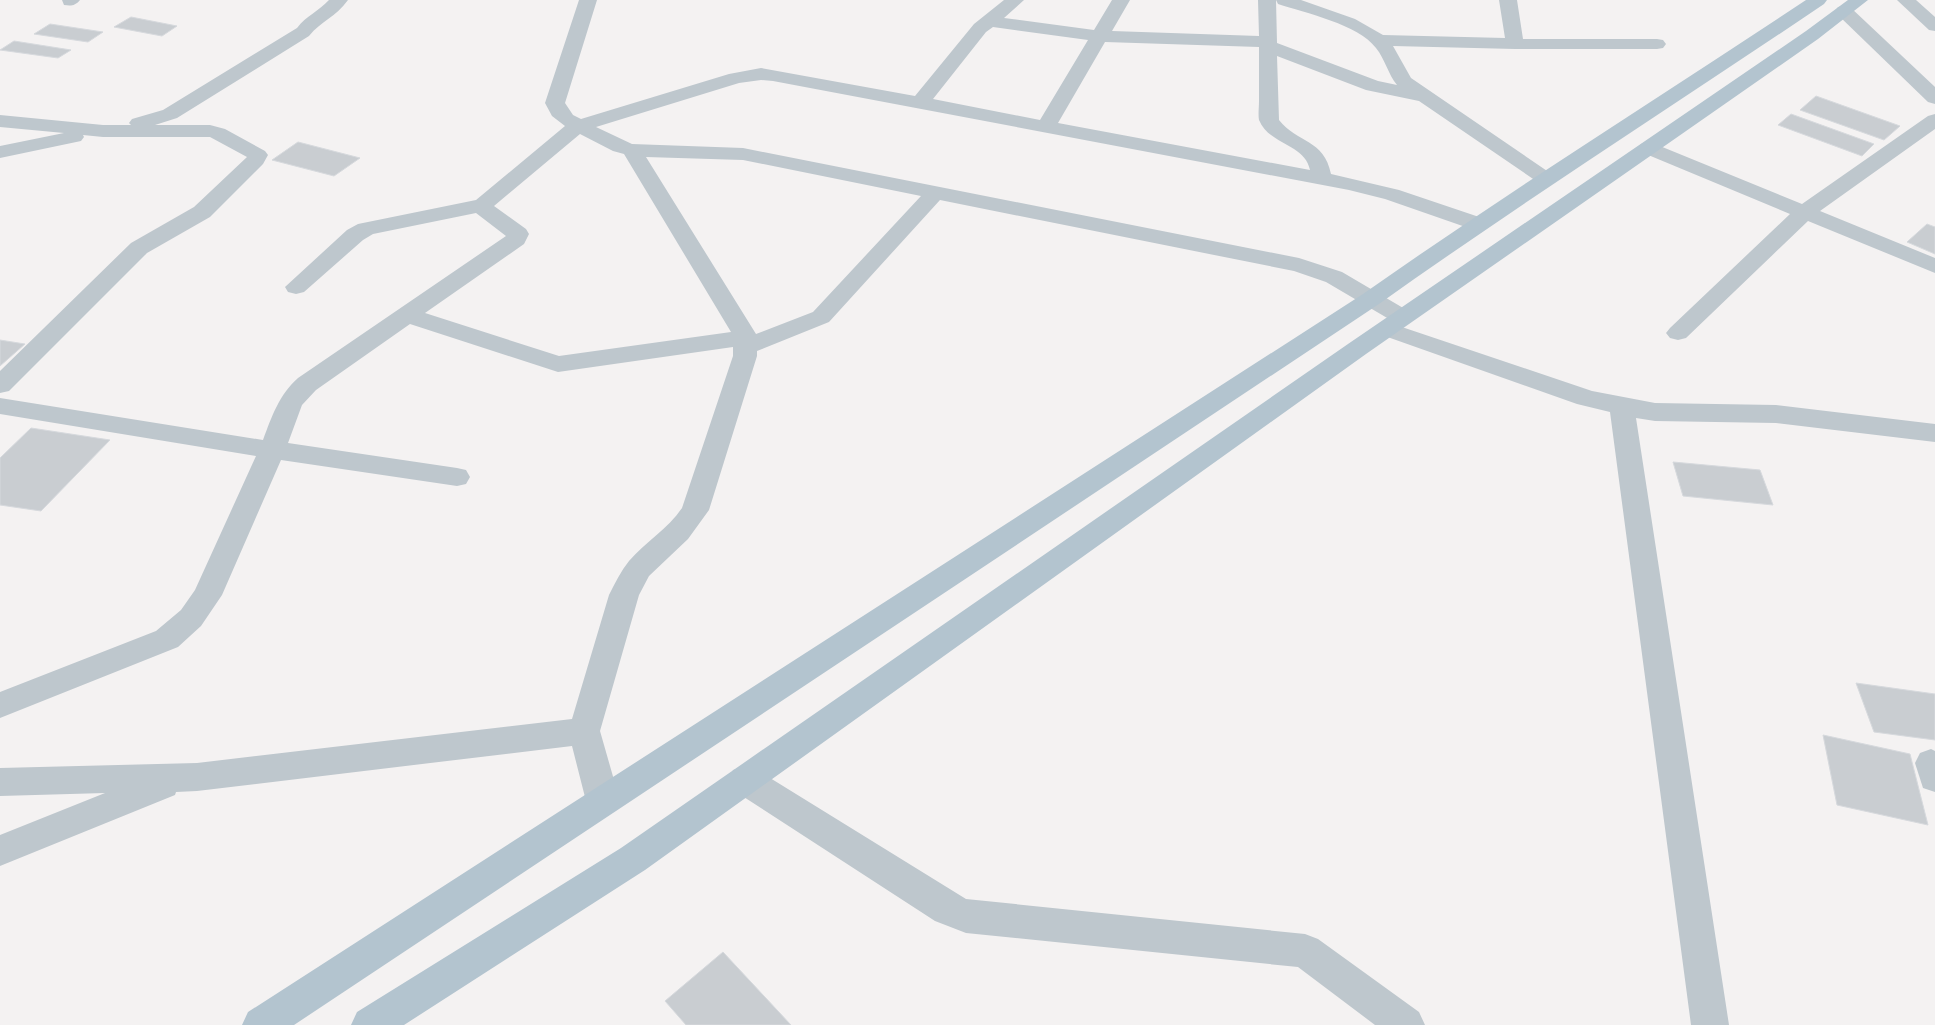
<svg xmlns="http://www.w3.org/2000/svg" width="1935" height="1025" font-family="'Source Sans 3',sans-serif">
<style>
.building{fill:#c9cdd1;stroke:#d6d9dd}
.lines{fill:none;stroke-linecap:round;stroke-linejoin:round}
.minor{fill:#bec7cd;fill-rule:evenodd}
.primary{fill:#b3c4cf;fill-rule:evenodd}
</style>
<rect width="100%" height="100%" fill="#f4f2f2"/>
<g class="building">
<path d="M131,17L177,26L162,36L114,27Z"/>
<path d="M50,24L103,32L88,42L34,34Z"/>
<path d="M14,41L71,50L58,58L0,50Z"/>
<path d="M1816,96L1900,126L1884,140L1800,110Z"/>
<path d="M1791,114L1874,144L1862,156L1778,125Z"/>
<path d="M298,142L360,158L334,176L272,160Z"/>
<path d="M1927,224L1935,227V254L1907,242Z"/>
<path d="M0,340L25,344L0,366Z"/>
<path d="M31,428L110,440L41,511L0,505V458Z"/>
<path d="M1673,462L1760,470L1773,505L1683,496Z"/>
<path d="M1856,683L1935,694V740L1874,732Z"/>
<path d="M1823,735L1910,754L1928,825L1837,805Z"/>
<path d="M723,952L791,1025H686L665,1001Z"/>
</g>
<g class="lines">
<g class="minor">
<path d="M62,0H80C75,6 71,6 64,5Z"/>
<path d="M329,0H348C336,17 321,21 309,36L177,118L155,125H210L225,129L265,151L268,155L263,164L210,217L147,253L9,391L0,393V371L131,243L194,207L247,157L210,137H103L83,135L84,137L81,141L0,158V146L64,133L0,127V115L103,125H131L129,123L132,119L163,110L297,28C306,16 319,11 329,0Z"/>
<path d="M579,0H597L565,103L573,115L581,119L729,74L761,68L915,96L974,24L1004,0H1024L1004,18L1094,30L1112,0H1130L1112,31L1259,36L1258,0H1301L1355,19L1383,35L1505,38L1499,0H1517L1523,39H1657L1663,40L1666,44L1663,48L1657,49H1515L1393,46L1411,78L1553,175L1556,179L1553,183L1546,185L1539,183L1419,101L1366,90L1277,56L1279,120C1297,143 1324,139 1331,174L1399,190L1485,219L1488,224L1485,229L1477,231L1385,199L1349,190L773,81L761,80L739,83L596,127L632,144L743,148L1299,258L1342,272L1410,312L1414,317L1410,322L1402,324L1394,322L1326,282L1294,271L940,200L829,322L757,351V356L709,510L688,539L649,576L639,595L600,731L620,801L615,811L603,815L591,811L586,801L572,746L197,791L176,792L175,795L0,866V835L105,793L0,796V768L197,763L572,719L609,595C615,583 621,571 629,561C645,542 668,529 682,508L733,356V347L558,372L410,324L316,390L302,405L288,443L457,468L466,470L470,477L466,484L457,486L281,460L222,595L201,626L178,647L0,718V692L156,631L181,610L195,590L256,456L0,414V398L263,440C272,416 279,395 298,378L506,236L476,213L373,234L363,240L304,292L296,294L288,292L285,287L347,230L358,224L476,200L565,126L552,116L545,103ZM1276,0L1278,4C1305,13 1358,24 1376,48C1385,59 1388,74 1397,85L1378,81L1277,43ZM993,27L1088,40L1040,120L933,99L986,32ZM1105,42L1259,47C1259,65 1259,83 1259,101C1259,107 1258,115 1259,120C1269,145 1305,144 1310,170L1058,123ZM580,134L613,151L624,154L731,332L559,356L425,313L524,244L529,234L526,229L494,206ZM646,157L743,160L921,196L813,312L756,334Z"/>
<path d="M1897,0H1916L1935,17V31L1929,30Z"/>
<path d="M1844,6L1850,7L1935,87V104L1928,102L1838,15L1835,11L1838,7Z"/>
<path d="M1935,114V129L1820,211L1935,258V273L1808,221L1686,338L1678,340L1670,338L1666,333L1670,328L1790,214L1641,152L1638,148L1641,144L1648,142L1655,144L1802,204L1928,116Z"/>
<path d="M1387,322L1592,391L1655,403L1776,405L1935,424V442L1776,423L1655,421L1636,418L1729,1025H1691L1610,412L1577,404L1379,334L1375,329L1379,324Z"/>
<path d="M1931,749L1935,751V792L1923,788L1915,763L1920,753Z"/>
<path d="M745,766L757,770L966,899L1305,934L1318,939L1419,1012L1425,1025H1375L1298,967L966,933L935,921L733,790L729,780L733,770Z"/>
</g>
<g class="primary">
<path d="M1806,0H1827L1824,4C1676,104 1525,200 1379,304L294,1025H242L248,1012L1363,294C1508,192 1658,98 1806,0Z"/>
<path d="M1848,0H1868L1818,39L1366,354L645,870L404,1025H351L357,1012L621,848L1348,344L1806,31Z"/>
</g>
</g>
</svg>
